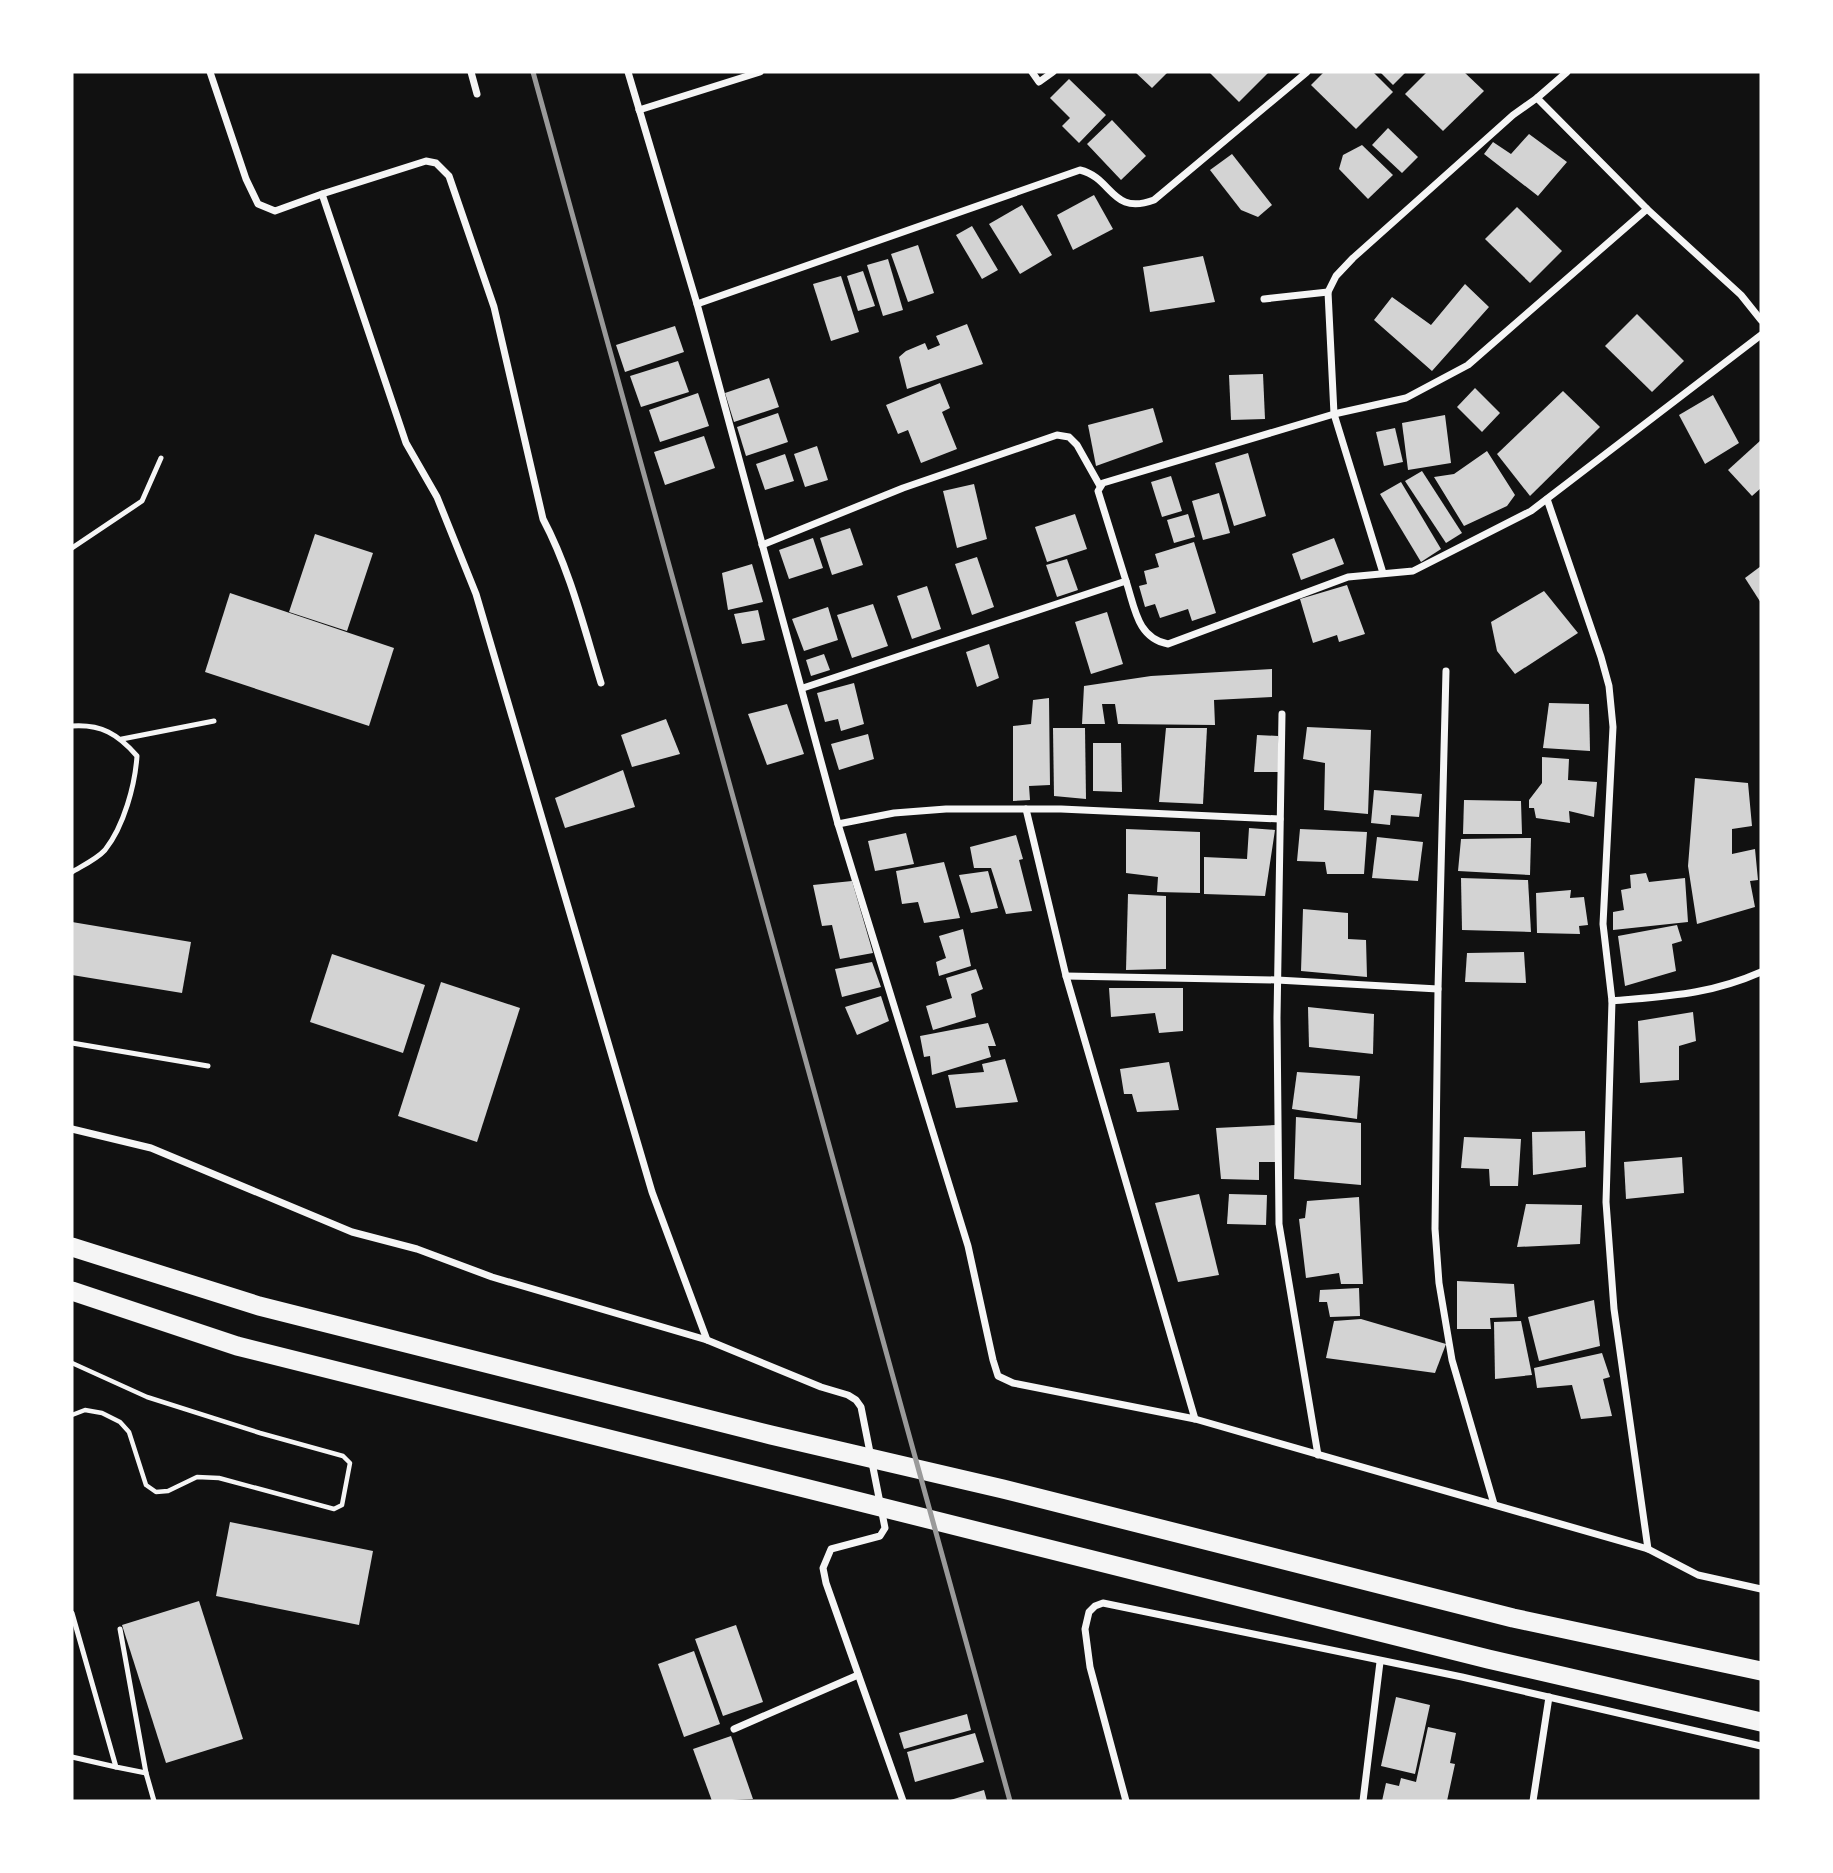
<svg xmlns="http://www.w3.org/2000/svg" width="1833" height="1873" font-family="'Space Grotesk',sans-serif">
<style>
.building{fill:#d3d3d3}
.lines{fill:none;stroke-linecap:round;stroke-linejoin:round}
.path{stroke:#f5f5f5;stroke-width:4.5}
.service{stroke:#f5f5f5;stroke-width:5}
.minor{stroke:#f5f5f5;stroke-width:7}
.trunk{stroke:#f5f5f5;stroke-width:19}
.rail{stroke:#9a9a9a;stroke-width:5}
</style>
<rect width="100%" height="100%" fill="#111"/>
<g class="building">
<path d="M1135,72H1168L1152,88Z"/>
<path d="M1209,72H1269L1239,102Z"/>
<path d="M1324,72H1373L1393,92L1356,129L1311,85Z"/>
<path d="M1380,72H1406L1393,85Z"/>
<path d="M1427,72H1464L1484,91L1443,131L1405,94Z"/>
<path d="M1069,79L1106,115L1079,143L1062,126L1070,118L1050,98Z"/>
<path d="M1112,120L1146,156L1121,180L1087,144Z"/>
<path d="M1388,128L1418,157L1402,173L1372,145Z"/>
<path d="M1529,134L1567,162L1538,196L1484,154L1493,142L1511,154Z"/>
<path d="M1362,145L1393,175L1368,199L1339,169L1343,155Z"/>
<path d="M1232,154L1272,205L1258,217L1241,210L1210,170Z"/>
<path d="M1094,195L1113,229L1073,250L1057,215Z"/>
<path d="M1022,205L1052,255L1020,274L989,224Z"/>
<path d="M1517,207L1562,251L1530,283L1485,239Z"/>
<path d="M972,226L998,270L982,279L956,235Z"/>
<path d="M918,245L934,293L908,302L891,254Z"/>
<path d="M1203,256L1215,302L1150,312L1143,267Z"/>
<path d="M888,259L903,310L883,316L867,265Z"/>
<path d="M863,271L875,306L858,311L847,276Z"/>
<path d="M841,276L859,332L831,341L813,284Z"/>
<path d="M1465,284L1489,307L1432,371L1374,320L1392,297L1431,325Z"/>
<path d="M1637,314L1684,361L1652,392L1605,346Z"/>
<path d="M967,324L983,364L907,389L899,357L906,351L925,343L928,350L940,345L936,336Z"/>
<path d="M675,326L684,352L625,372L616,345Z"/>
<path d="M678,361L689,392L641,407L630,376Z"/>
<path d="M1263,374L1265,419L1231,420L1229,375Z"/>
<path d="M769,378L779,407L734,422L725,393Z"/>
<path d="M940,383L950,408L942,412L957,449L921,463L908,430L898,434L886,405Z"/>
<path d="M1475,388L1500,413L1482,432L1457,407Z"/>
<path d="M1563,391L1600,427L1530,496L1497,454Z"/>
<path d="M698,393L709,426L660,442L649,410Z"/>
<path d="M1713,395L1739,443L1705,464L1679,415Z"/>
<path d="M1153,408L1163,442L1096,466L1088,425Z"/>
<path d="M778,413L788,442L746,456L737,427Z"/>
<path d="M1445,415L1451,463L1408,470L1402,423Z"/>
<path d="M1395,428L1403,462L1384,466L1376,432Z"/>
<path d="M704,436L715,468L665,485L654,452Z"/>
<path d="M1761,440V488L1752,496L1728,470Z"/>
<path d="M817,446L828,480L805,487L794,454Z"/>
<path d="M1487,451L1515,495L1507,506L1464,526L1434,477L1454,474Z"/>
<path d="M1248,453L1266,516L1234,526L1215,463Z"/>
<path d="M785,454L794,481L765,490L756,464Z"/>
<path d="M1422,471L1462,533L1446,543L1405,481Z"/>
<path d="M1171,476L1182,511L1162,517L1151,482Z"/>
<path d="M1401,482L1441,549L1421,562L1380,494Z"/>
<path d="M974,484L987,539L957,548L943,491Z"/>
<path d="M1219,493L1230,533L1203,540L1192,501Z"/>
<path d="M1075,514L1087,549L1047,562L1035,527Z"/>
<path d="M1188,514L1195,537L1174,543L1167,520Z"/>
<path d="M850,528L863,565L832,575L820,538Z"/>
<path d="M315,534L373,553L347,631L289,612Z"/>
<path d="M813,538L823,568L789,579L779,550Z"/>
<path d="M1334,538L1344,564L1301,580L1292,554Z"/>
<path d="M1194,542L1216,613L1192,621L1188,609L1160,618L1155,604L1145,607L1139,586L1147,584L1144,571L1159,567L1155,554Z"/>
<path d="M977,557L994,607L972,615L955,564Z"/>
<path d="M1067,559L1078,590L1057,597L1046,565Z"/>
<path d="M752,564L763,602L728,610L722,573Z"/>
<path d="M1761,566V603L1745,578Z"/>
<path d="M1347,585L1365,634L1339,642L1337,635L1313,643L1300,599Z"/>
<path d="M927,586L941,629L912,639L897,596Z"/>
<path d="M1544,591L1578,633L1515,674L1497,651L1491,622Z"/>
<path d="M230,593L394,648L369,726L205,672Z"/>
<path d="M873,604L888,646L852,658L837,615Z"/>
<path d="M828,607L838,640L804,651L792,619Z"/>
<path d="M758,610L765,640L742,644L734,614Z"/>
<path d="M1107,612L1123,664L1091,674L1075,622Z"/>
<path d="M989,644L999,678L977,687L966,652Z"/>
<path d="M824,654L830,670L811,676L806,660Z"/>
<path d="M1272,669V697L1214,700L1215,725L1118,724L1115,704H1102L1105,724H1082L1084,686L1151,676Z"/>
<path d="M854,683L864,724L841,731L838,719L825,722L817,693Z"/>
<path d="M1049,698L1050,785L1029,786L1030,800L1013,801V726L1031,724L1033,700Z"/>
<path d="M1549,703L1589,704L1590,751L1543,748Z"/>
<path d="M787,704L804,754L767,765L748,714Z"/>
<path d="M666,719L680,754L632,767L621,735Z"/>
<path d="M1307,727L1371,730L1368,814L1324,810L1325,763L1303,759Z"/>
<path d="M1053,728H1085L1086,799L1054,796Z"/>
<path d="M1166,728H1207L1203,804L1159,802Z"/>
<path d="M868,734L874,759L839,770L831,744Z"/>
<path d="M1257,735L1278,736V772H1254Z"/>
<path d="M1093,743H1121L1122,792L1093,791Z"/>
<path d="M1542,757L1569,759L1568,780L1597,782L1594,817L1569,811L1570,823L1536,818L1534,808H1529V800L1542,783Z"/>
<path d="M623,770L635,807L565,828L555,798Z"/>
<path d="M1695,778L1748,783L1752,826L1732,829V854L1755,849L1758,880L1750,881L1755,907L1697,924L1688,866Z"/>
<path d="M1374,790L1422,794L1419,817L1391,815L1390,825L1371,823Z"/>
<path d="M1464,800L1521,801L1522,834H1463Z"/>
<path d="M1249,828L1275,830L1265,896L1204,894V857L1247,859Z"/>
<path d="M1126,829L1200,832V893L1157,892L1158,877L1126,873Z"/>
<path d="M1300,829L1367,832L1364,874H1327L1325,862L1297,861Z"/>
<path d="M906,833L914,864L875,871L868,841Z"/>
<path d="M1016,835L1023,859L1019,860L1032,911L1006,914L991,868H974L970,847Z"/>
<path d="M1377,837L1423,842L1418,881L1372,878Z"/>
<path d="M1531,838L1530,875L1458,871L1461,839Z"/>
<path d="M944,862L960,918L924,923L918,902L902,904L896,871Z"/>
<path d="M988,871L998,908L971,913L959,875Z"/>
<path d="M1646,873L1649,882L1685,878L1688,922L1613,930V912L1624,910L1621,890L1631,888L1630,875Z"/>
<path d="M1461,878L1528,880L1531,932L1462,930Z"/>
<path d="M852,881L873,953L840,959L832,925L822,926L813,885Z"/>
<path d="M1571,890L1570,898L1584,897L1588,925L1579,926L1580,934L1537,933L1536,893Z"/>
<path d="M1128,894L1166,896V969L1126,970Z"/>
<path d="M1303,909L1348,913V939L1366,940L1367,977L1301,971Z"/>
<path d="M72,922L191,942L182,993L72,975Z"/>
<path d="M1677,925L1682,941L1672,944L1676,971L1625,986L1618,936Z"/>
<path d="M963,929L971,966L939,976L936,962L946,958L939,936Z"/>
<path d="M1524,952L1526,983L1465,982L1467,953Z"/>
<path d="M332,954L425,985L403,1053L310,1022Z"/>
<path d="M872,962L881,987L842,997L835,969Z"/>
<path d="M976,969L983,989L971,994L976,1017L933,1030L926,1006L952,998L946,978Z"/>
<path d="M441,982L520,1008L477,1142L398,1116Z"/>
<path d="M1109,988H1183V1031L1159,1033L1155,1013L1111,1017Z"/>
<path d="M881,996L889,1021L857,1035L845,1007Z"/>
<path d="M1308,1007L1374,1014L1373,1054L1309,1047Z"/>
<path d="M1693,1012L1696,1041L1679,1046V1080L1640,1083L1638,1021Z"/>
<path d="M988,1023L996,1046H988L991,1057L932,1075L930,1056L924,1057L920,1036Z"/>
<path d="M1005,1059L1018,1102L956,1108L948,1075L984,1072L982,1064Z"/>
<path d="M1169,1062L1179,1110L1137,1112L1132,1094H1124L1120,1069Z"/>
<path d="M1297,1072L1360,1076L1357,1119L1292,1109Z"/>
<path d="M1296,1117L1361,1123V1185L1294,1179Z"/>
<path d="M1276,1125V1162H1259V1180L1221,1179L1216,1128Z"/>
<path d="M1585,1131L1586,1167L1533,1175L1532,1132Z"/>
<path d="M1464,1137L1521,1139L1518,1186H1490L1489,1169L1461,1168Z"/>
<path d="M1682,1157L1684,1193L1626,1199L1624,1162Z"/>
<path d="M1199,1194L1219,1275L1178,1282L1155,1203Z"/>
<path d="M1229,1194L1267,1195L1266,1225L1227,1224Z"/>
<path d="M1359,1197L1363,1284H1341L1339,1273L1306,1278L1299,1219L1305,1218L1307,1201Z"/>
<path d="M1526,1204L1582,1205L1580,1244L1517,1247Z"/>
<path d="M1457,1281L1514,1284L1517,1317L1490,1318L1491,1329H1457Z"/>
<path d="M1359,1288L1360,1316L1330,1317L1327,1302H1319L1320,1290Z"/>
<path d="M1594,1300L1600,1346L1539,1361L1528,1317Z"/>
<path d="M1361,1319L1446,1344L1435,1373L1326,1358L1334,1321Z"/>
<path d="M1521,1321L1532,1375L1495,1379L1494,1322Z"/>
<path d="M1602,1353L1610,1377L1603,1379L1612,1416L1581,1419L1572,1385L1537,1388L1534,1368Z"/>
<path d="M230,1522L373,1551L359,1625L216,1596Z"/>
<path d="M199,1601L243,1739L166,1763L122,1625Z"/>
<path d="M736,1625L763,1702L723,1716L695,1639Z"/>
<path d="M694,1651L720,1724L684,1737L658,1664Z"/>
<path d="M1396,1697L1430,1705L1415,1774L1381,1766Z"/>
<path d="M967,1714L971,1730L904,1749L899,1733Z"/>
<path d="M1428,1727L1456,1733L1450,1763L1455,1764L1447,1801H1382L1386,1783L1399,1786L1401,1778L1416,1782Z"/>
<path d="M975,1733L984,1762L915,1782L907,1752Z"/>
<path d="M731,1736L753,1799L712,1801L693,1749Z"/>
<path d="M984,1790L987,1801H947Z"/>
</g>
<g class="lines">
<path class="path" d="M72,1363L147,1397L260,1433L343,1456L350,1463L342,1505L334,1509L219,1478L197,1477L168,1491L156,1492L146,1485L129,1432L120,1422L102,1413L85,1410L72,1415"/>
<g class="service">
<path d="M72,548L142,501L161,458"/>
<path d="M72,726C101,724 118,734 137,756C135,785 124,826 105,850C97,859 82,866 72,872"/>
<path d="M122,739L214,721"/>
<path d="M72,1043L208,1066"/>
<path d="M72,1613L116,1767L146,1773"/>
<path d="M120,1629L146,1773L154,1801"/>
<path d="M72,1757L116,1767"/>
</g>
<g class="minor">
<path d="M210,72L246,179L258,204L275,211L322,194L406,443L437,497L476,594L652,1192L707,1340L821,1387L848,1395L856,1400L861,1407L885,1528L880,1536L831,1549L823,1568L826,1583L903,1801"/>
<path d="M471,72L477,94"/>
<path d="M628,72L697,304L838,824L968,1246L993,1360L998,1376L1013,1383L1195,1419L1648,1549L1698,1575L1761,1589"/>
<path d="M1032,72L1039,82L1053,72"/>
<path d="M1537,98L1647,209L1741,295L1761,320"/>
<path d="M639,110L760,72"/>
<path d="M322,194L426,161L436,163L449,176L494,307L543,519C570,570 584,628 601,683"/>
<path d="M1264,299L1328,292"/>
<path d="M697,304L1080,170C1113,178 1111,216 1154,200L1307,72"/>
<path d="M1547,499L1601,657L1609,686L1613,727L1603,924L1612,1001L1606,1202L1614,1309L1648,1549"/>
<path d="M762,545L903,488L1057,435L1069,437L1077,445L1100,486"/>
<path d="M1383,573L1334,414L1328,292L1336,276L1353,258L1513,115L1537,98L1567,72"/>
<path d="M1126,581C1135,608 1137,638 1168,644L1348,577L1413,571L1531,511L1761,335"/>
<path d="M1446,671L1438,989L1435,1229L1439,1283L1452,1360L1494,1504"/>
<path d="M803,688L1126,581L1098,491L1103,483L1334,414L1406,398L1468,365L1647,209"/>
<path d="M1282,714L1277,1018L1279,1224L1318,1455"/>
<path d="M1026,809L1066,976L1195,1419"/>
<path d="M838,824L894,813L946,809H1061L1280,819"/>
<path d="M1066,976L1277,980L1438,989"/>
<path d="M1612,1001C1667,996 1709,995 1761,972"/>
<path d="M72,1129L151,1148L352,1232L417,1249L492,1277L707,1340"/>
<path d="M734,1729L858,1675"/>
<path d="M1126,1801L1090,1667L1085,1629L1089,1612L1095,1606L1103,1603L1462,1677L1761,1746"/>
<path d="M1363,1801L1380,1662"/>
<path d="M1533,1801L1549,1697"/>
</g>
<g class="trunk">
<path d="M72,1247L259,1306L771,1435L1003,1489L1513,1618L1761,1671"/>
<path d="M72,1291L237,1346L1488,1659L1761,1722"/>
</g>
<path class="rail" d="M533,72L1010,1801"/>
</g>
<rect width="1833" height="1873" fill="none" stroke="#ffffff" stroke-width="147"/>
</svg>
